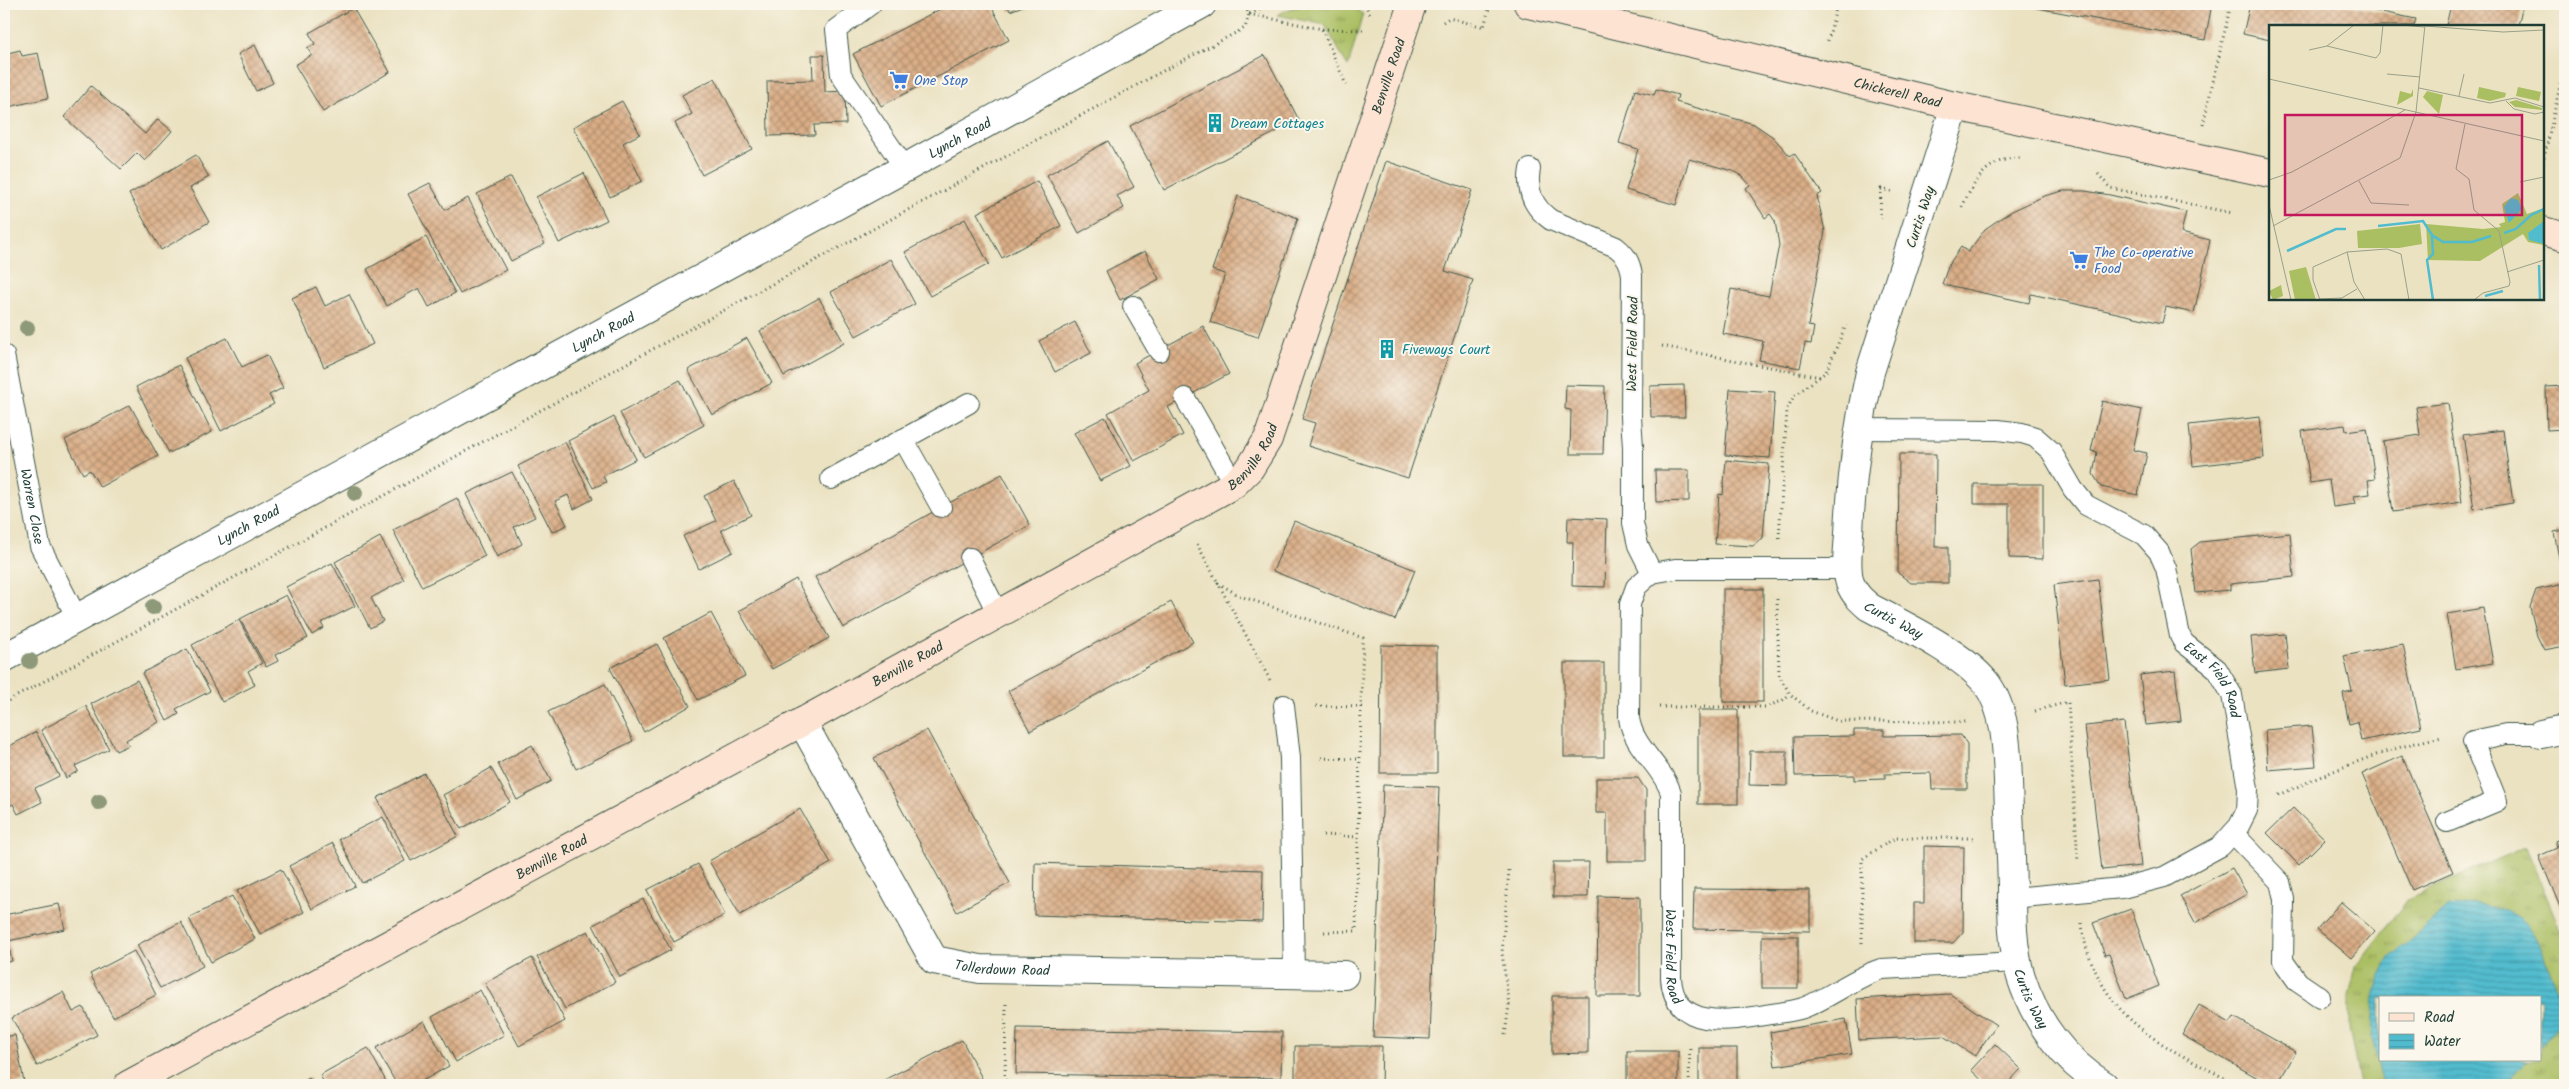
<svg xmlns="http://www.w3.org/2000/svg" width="2569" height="1089" font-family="Kalam,sans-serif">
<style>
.grass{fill:url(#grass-tufts);stroke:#647e4b;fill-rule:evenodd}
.water{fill:url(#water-rules);stroke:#387c82}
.building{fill:url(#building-cross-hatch)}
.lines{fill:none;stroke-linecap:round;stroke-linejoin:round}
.lane-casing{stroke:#3e5649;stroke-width:22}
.street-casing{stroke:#3e5649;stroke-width:30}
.secondary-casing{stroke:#3e5649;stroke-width:30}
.path{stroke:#3e5649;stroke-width:3;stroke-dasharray:1 4;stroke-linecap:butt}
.lane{stroke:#fff;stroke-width:20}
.street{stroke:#fff;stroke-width:28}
.secondary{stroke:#fde3d1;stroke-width:28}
.tree{fill:#8e997a}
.labels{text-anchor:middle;stroke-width:4;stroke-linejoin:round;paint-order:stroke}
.street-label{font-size:14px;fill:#1f3d34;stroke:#fbf7ec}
.shop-label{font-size:14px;fill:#366cbe;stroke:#fbf7ec;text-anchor:start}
.culture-label{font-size:14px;fill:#0d838f;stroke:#fbf7ec;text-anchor:start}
.inset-river{fill:none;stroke:#52bccf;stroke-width:2.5}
.inset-road{fill:none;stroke:#99a089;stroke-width:1}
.view{fill:#c2185b;fill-opacity:0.15;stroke:#c2185b;stroke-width:2.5}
.inset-edge{fill:none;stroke:#1f3d34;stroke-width:2.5}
</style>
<defs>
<pattern id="grass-tufts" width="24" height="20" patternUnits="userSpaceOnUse" patternTransform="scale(1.25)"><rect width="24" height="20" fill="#aabe62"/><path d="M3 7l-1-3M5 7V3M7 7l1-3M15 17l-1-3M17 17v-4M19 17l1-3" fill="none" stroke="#8a9c52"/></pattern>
<pattern id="water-rules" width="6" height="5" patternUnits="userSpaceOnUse" patternTransform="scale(1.25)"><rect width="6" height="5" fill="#52bccf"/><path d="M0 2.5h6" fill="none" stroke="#439aa9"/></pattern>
<pattern id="building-cross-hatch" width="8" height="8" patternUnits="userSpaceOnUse" patternTransform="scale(1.25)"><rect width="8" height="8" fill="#daad86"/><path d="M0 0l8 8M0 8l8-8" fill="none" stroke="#b08e6e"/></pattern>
</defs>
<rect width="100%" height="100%" fill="#fbf7ec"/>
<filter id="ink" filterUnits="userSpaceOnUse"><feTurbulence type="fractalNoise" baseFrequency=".02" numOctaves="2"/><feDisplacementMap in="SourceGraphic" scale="10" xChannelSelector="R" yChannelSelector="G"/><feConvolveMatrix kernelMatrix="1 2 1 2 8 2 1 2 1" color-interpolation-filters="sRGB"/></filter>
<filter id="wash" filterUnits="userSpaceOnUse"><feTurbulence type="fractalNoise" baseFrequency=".0096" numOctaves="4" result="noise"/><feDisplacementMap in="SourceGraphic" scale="20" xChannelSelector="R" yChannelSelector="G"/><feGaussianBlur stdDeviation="1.12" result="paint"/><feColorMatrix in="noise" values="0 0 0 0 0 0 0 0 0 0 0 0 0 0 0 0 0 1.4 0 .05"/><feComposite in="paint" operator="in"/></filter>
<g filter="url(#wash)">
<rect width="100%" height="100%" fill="#ebe2c2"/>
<g class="grass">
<path d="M1299,4H1350L1363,14L1348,67L1325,25L1277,15Z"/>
<path d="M2526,847L2565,941V1085H2360L2349,1027V997L2356,966L2409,898ZM2380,998H2540V1060H2380Z"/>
</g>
<path class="water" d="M2473,904C2529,911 2534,929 2552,978C2556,990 2565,1005 2565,1018L2540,1046V998H2380V1060H2527L2505,1085H2383L2372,1038L2374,996L2380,977L2390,958L2448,907Z"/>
<g id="blocks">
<g class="building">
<path d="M950,4H990L1009,40L881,106L853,54Z"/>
<path d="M1007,4H1028L1010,11Z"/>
<path d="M2028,4H2212L2205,40L2027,6Z"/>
<path d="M2250,4H2342L2416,19L2414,26H2270V40L2243,34Z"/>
<path d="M2451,4H2523L2518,26H2446Z"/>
<path d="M353,8L390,72L323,112L295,65L312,55L307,48L315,44L309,33Z"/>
<path d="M255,45L273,83L256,91L238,54Z"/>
<path d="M20,50L22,56L38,53L48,98L4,108V54Z"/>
<path d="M812,55H824L825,92L845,91L846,124L814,125L815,135L768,136L767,81L813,80Z"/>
<path d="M1265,55L1299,120L1164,190L1130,126Z"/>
<path d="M715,78L752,149L702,175L675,123L692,114L682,95Z"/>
<path d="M91,86L145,134L158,119L172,131L145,161L137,153L121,169L64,117Z"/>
<path d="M1656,89L1678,95L1676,102L1754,124L1773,137L1790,156L1794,153L1822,193L1817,196L1825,231L1808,326L1814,327L1811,344L1805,343L1800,368L1759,360L1763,341L1723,334L1731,289L1769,296L1779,245L1775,221L1770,214L1765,218L1746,188L1750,185L1743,177L1733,171L1689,159L1676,205L1626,190L1638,149L1619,143L1635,90L1654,95Z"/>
<path d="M622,101L640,134L623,143L642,181L610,197L573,127Z"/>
<path d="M1108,141L1134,187L1117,196L1124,208L1079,233L1047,175Z"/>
<path d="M196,155L209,177L190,188L209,222L161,250L129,194Z"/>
<path d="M1386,161L1472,190L1445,271L1473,280L1408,478L1308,446L1315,423L1302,419Z"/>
<path d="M584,173L607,220L559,243L536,197Z"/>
<path d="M511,177L545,244L511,261L477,194Z"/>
<path d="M1037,181L1061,226L1002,258L977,213Z"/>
<path d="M430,183L445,210L468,198L506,270L460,294L408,194Z"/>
<path d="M2063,191H2085L2110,195L2186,212L2181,233L2210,240L2194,313L2166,307L2162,323L2031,294L2029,303L1942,284L1949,264L1961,247L1968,252L1985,229L2010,212L2044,196Z"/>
<path d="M1238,196L1298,218L1258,337L1210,322L1225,274L1212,270Z"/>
<path d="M965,219L989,264L930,296L905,252Z"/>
<path d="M426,237L455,293L429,307L419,288L387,306L367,269Z"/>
<path d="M1145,251L1159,279L1120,300L1106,271Z"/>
<path d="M891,259L915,304L856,336L831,292Z"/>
<path d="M316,287L325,306L349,294L373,344L324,367L292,298Z"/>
<path d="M819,298L844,343L784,376L760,331Z"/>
<path d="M1075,322L1091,353L1055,372L1039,341Z"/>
<path d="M1203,326L1229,374L1168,407L1183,435L1134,461L1108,413L1149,390L1135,363Z"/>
<path d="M227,338L242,367L267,355L283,388L269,395L274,404L221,431L185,358Z"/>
<path d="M747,338L772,383L712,415L688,370Z"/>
<path d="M179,365L212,432L169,453L136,387Z"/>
<path d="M680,380L704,425L644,457L620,413Z"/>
<path d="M1566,385L1605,386L1603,454H1570L1571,410L1565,409Z"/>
<path d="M1684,385L1685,417H1651L1650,386Z"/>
<path d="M2565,386V429L2547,430L2546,387Z"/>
<path d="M1730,389L1775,392L1770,458L1725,455Z"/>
<path d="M2102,401L2142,410L2133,450L2147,453L2138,495L2101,487L2093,474L2097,452L2091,451Z"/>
<path d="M2448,403L2462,502L2393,512L2383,441L2420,435L2416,407Z"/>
<path d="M130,405L158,456L100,487L90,470L83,474L65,440Z"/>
<path d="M614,417L636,459L603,476L606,482L593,488L568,441Z"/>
<path d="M1105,417L1131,466L1100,481L1074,433Z"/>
<path d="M2260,417L2264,458L2193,466L2189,425Z"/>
<path d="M2345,425L2346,431L2367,428L2375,479L2368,480L2370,494L2354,496L2356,504L2333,507L2329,480L2310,483L2302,431Z"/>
<path d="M2503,430L2513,503L2474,509L2463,435Z"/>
<path d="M565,442L593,499L574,509L568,495L555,501L567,525L552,532L518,466Z"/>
<path d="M1899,454H1936L1935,547H1948V583H1911L1898,573Z"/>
<path d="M1726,460L1769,464L1763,538L1753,546L1715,544L1719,494L1723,495Z"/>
<path d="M1655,470H1689V501L1656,502Z"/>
<path d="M512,472L535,517L514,527L522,544L497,557L466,494Z"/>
<path d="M1002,474L1030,525L843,628L815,577Z"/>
<path d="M734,481L751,515L721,530L733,552L699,569L683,536L716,521L704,496Z"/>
<path d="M1974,484H2043V559L2009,558V504H1974Z"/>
<path d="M457,498L485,556L422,587L393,530Z"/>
<path d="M1568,517L1607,519L1605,587L1572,586L1573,542H1567Z"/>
<path d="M1294,521L1415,570L1395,620L1273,571Z"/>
<path d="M2565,530V646L2544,650L2537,636L2530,607L2536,590L2564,584L2554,532Z"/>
<path d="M2290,533L2294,577L2230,584V590L2196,593L2191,549L2200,542Z"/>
<path d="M380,537L404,580L371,598L383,621L370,628L335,562Z"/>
<path d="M332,563L355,606L321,623L324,628L312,635L286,587Z"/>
<path d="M796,579L829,638L772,669L739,611Z"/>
<path d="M2098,579L2110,679L2065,684L2054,585Z"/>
<rect x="1723" y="589" width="40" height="113"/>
<path d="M286,595L308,638L275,655L278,661L266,667L240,619Z"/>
<path d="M1171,602L1193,642L1030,731L1008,691Z"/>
<path d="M2483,608L2493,663L2456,669L2447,614Z"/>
<path d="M711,613L745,676L698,700L664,638Z"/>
<path d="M239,620L262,663L248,671L255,685L222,702L192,645Z"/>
<path d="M2285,634L2289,669L2255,673L2251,637Z"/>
<path d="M657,644L690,706L644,732L610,668Z"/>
<path d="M2403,644L2421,728L2361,741L2357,722L2349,724L2343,693L2352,691L2344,656Z"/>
<path d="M1381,645L1437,646V773H1380Z"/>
<path d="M187,649L210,691L176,709L179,714L167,721L142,673Z"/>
<rect x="1564" y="663" width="40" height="94"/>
<path d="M2175,671L2181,721L2146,725L2140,675Z"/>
<path d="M137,680L159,722L126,740L129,745L116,751L91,704Z"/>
<path d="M605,684L633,741L576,769L548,712Z"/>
<path d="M86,706L109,749L75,766L78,771L66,778L41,730Z"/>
<rect x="1698" y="710" width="40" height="94"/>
<path d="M2124,722L2141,866L2102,870L2085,726Z"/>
<path d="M2312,726L2316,766L2268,770L2265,730Z"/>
<path d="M927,730L1010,883L957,912L874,758Z"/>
<path d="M1854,730H1884V736L1961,735L1967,744V789H1932L1931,773L1885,774V779L1854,780V775L1795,776L1794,737L1854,736Z"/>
<path d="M36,732L59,776L35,788L42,802L18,814L13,804L4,809V749Z"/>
<path d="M532,745L551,781L517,800L498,764Z"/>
<path d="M1750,751H1787V786L1749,785Z"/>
<path d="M2402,756L2453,872L2412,890L2362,774Z"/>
<path d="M491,768L510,802L461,829L443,795Z"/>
<path d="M424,773L458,836L411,861L377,798Z"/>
<path d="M1596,778H1638L1646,790V861H1607V813H1596Z"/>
<path d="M1383,785L1439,787L1430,1039L1373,1037Z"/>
<path d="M2293,808L2325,839L2299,865L2267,833Z"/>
<path d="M800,809L831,863L740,915L709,861Z"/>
<path d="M383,817L405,861L362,883L339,839Z"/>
<path d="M2565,837V919L2539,856L2557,848L2555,841Z"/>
<path d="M333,843L355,886L312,909L289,866Z"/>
<path d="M1924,846L1964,847L1963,932L1953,943H1914V903H1924Z"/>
<path d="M1553,862H1589L1588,897H1553Z"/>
<path d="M1035,863L1263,870L1262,922L1034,915Z"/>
<path d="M698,864L725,915L674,942L647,890Z"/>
<path d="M2232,868L2247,894L2195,923L2180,896Z"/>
<path d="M281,869L304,912L260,934L237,891Z"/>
<path d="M1694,889L1810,890V931L1693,929Z"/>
<path d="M232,896L255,939L211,962L189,918Z"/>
<path d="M1598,896L1640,897V996H1597Z"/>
<path d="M643,899L671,950L620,977L593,925Z"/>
<path d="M2341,902L2375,931L2351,958L2317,929Z"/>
<path d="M59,904L65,929L8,941L12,961L4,963V915Z"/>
<path d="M2131,909L2159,986L2126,999L2109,954L2105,955L2093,923Z"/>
<path d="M181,922L203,966L160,988L137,945Z"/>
<path d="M588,931L615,982L565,1009L537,957Z"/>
<rect x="1762" y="936" width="36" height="52"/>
<path d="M134,951L156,995L113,1017L90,974Z"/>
<path d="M532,958L565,1021L519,1046L485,983Z"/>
<path d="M480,990L504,1035L456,1062L432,1017Z"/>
<path d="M63,992L73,1012L83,1007L97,1035L37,1066L12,1018Z"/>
<path d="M1950,994L1996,1025L1975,1056L1943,1036L1859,1040L1857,999Z"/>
<path d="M1552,996H1588V1053L1552,1054Z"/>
<path d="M2199,1005L2230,1023L2234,1017L2296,1052L2277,1085H2270L2182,1035Z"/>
<path d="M1846,1019L1852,1054L1775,1066L1770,1032Z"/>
<path d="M424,1021L449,1066L415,1085H397L376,1048Z"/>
<path d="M1017,1028L1282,1032L1281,1078L1016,1074Z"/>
<path d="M15,1035L24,1082L4,1085V1037Z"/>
<path d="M962,1040L985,1084L983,1085H874Z"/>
<path d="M1995,1044L2021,1069L2006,1085H1987L1971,1070Z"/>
<path d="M1295,1046H1382L1381,1085H1295Z"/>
<path d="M368,1048L388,1085H325L320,1075Z"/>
<rect x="1699" y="1048" width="38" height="37"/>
<rect x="1627" y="1051" width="51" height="33"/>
<path d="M309,1078L313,1085H297Z"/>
<rect x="1543" y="1082" width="40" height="3"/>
</g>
</g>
</g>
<g filter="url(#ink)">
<use href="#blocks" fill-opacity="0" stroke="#3e5649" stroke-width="1"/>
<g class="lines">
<g class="lane-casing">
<g id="lane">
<path d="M871,4L836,30L841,75L905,168"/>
<path id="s1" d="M1530,169C1526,191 1533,207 1551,220L1616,247C1626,255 1630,262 1632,275L1631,417L1633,447V523L1638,545L1652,573L1636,587L1630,604L1629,718C1633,748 1662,765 1671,793V978C1674,1030 1729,1021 1765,1015C1777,1013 1791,1012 1803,1008C1830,998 1853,978 1881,969L2018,962"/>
<path d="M1133,306L1159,351"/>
<path id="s2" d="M4,355L40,546L78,620"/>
<path d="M1185,398L1234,484"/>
<path id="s3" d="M1859,429L1998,430L2022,433L2035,437L2051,451L2073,489L2086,505L2144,535L2159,552L2166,568L2180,636L2184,643L2217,669L2232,695L2248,789L2247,810L2239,826L2221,846L2164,877L2122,888L2012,898"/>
<path d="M903,439L941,507"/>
<path d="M831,479L969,403"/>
<path d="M970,558L998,614"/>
<path d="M1652,573L1675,569H1848"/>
<path d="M1284,705L1290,758L1294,974"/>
<path d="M2447,822L2497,801L2473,741L2506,734H2541"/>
<path d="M2233,833L2280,882L2284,899L2283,961L2298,982L2320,997"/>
</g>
</g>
<g class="street-casing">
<g id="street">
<path id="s4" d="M1955,106L1870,372C1858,425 1851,480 1849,534C1848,550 1845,568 1850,583C1854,594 1861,600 1869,607C1903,625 1962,653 1986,683C2006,709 2007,750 2008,781C2009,816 2011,851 2012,887C2012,916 2012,948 2021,977C2035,1021 2064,1061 2104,1085"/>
<path id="s5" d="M4,658L905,168L1202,4"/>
<path id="s6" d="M802,722L934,960L980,969L1344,975"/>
<path d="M2541,734L2565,729"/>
</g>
</g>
<g class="secondary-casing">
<g id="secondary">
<path id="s7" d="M1528,4L1955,106L2270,173"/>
<path d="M2543,231L2565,237"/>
<path id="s8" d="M128,1085L802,722L1234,484L1250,468L1268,439L1412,4"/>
</g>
</g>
<g class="path">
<path d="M1365,4L1370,15"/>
<path d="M1249,14L1322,29L1347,87"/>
<path d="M1250,14L1270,4"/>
<path d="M1443,22L1449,18L1484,27L1490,4"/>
<path d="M1322,29L1367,30"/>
<path d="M1828,41L1837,4"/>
<path d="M2203,125L2231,4"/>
<path d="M2543,163L2565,63"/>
<path d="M2098,174L2110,188L2233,213"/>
<path d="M1962,207C1975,180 1988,157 2021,158"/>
<path d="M1880,219L1881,189L1893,192"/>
<path d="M1662,346L1820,377"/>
<path d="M1779,538L1787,409L1794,396L1826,372L1846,325"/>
<path d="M1197,544L1218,583"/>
<path d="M1777,599L1779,675L1790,694L1811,711L1838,721L1967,722"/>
<path d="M1270,680L1218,583L1240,596L1363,638L1361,707"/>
<path d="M4,703L1159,73L1245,28L1249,14L1244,4"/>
<path d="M1316,706L1361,707L1356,931L1324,932"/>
<path d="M1659,707H1765L1782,701L1790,694"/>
<path d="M2035,711L2068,702L2078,862"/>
<path d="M1321,758L1360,759"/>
<path d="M2279,795C2332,771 2385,748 2442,737"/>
<path d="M1323,835L1358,837"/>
<path d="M2082,923C2083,939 2088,954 2094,968C2123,1033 2178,1052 2237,1085"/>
<path d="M1862,943V859L1895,838H1975"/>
<path d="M1505,1035L1509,1005L1502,953L1509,870"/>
<path d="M1005,1085L1006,1003"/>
<path d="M1689,1085L1690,1047"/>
</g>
<use href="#lane" class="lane"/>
<use href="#street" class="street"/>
<use href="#secondary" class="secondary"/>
</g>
<g class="tree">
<circle cx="27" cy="328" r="8"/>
<circle cx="355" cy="493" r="8"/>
<circle cx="153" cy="607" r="8"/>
<circle cx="30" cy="661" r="8"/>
<circle cx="99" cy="802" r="8"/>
</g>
</g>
<defs>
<g id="supermarket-bare" transform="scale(1.5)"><path d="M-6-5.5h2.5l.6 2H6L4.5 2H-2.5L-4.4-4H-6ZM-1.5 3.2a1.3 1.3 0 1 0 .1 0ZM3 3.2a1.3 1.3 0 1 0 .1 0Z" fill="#3f7fe0" stroke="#fbf7ec" stroke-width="2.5" paint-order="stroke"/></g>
<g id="building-bare" transform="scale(1.5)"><path d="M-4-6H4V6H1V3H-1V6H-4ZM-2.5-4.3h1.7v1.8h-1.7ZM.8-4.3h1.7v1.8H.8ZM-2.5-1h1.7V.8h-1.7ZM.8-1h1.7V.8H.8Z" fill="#0f9aa8" stroke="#fbf7ec" stroke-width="2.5" paint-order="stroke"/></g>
</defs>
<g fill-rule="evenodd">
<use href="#supermarket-bare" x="899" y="80"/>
<use href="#building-bare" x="1215" y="123"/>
<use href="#supermarket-bare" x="2079" y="260"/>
<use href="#building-bare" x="1387" y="349"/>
</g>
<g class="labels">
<g class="street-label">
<text dy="5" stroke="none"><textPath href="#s8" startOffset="1698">Benville Road</textPath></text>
<text dy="5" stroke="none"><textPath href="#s7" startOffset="380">Chickerell Road</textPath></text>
<text dy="5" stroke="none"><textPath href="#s5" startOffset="1088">Lynch Road</textPath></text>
<text transform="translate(1920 217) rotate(-72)" y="5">Curtis Way</text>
<text dy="5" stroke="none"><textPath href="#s5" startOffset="682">Lynch Road</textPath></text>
<text transform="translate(1632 344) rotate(-89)" y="5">West Field Road</text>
<text dy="5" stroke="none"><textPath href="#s8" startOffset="1292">Benville Road</textPath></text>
<text dy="5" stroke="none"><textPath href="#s2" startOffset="154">Warren Close</textPath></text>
<text dy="5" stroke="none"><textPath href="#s5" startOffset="278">Lynch Road</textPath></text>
<text dy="5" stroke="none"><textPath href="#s4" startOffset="551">Curtis Way</textPath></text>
<text dy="5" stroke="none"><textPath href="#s8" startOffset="886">Benville Road</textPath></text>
<text dy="5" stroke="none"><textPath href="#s3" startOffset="494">East Field Road</textPath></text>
<text dy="5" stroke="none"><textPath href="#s8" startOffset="481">Benville Road</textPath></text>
<text dy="5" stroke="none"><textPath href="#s1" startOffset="868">West Field Road</textPath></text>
<text dy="5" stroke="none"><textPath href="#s6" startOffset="341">Tollerdown Road</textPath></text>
<text dy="5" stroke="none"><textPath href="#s4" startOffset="986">Curtis Way</textPath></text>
</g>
<g class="shop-label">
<text x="914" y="85">One Stop</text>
<text x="2094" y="257">The Co-operative<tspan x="2094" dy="16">Food</tspan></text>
</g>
<g class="culture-label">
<text x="1230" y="128">Dream Cottages</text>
<text x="1402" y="354">Fiveways Court</text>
</g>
</g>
<g transform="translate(2269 25)">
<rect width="275" height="275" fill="#ebe2c2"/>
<path d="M210,62L237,68L236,72L221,76L208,73ZM249,62L272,67L270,76L247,71ZM144,64V71L128,80L131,66L142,69ZM158,66L174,70L170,89L154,72ZM247,75L273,83V85L246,82L240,77ZM249,168L258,189L275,183V220L259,217L254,209L211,236L159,235L157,199L214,204L232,202L230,199L236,197L233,179ZM151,199L153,219L130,223H89L88,206ZM37,242L47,275H26L20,246ZM12,260L14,271L4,275L0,266Z" fill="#aabe62"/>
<path d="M242,173L249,175L253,184L240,198L235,182ZM275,196V219L260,215L259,208Z" fill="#52bccf"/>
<path class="inset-river" d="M109,201L154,196L163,210L174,217H203L222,211M235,208L247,204L262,190L275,184M163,211L164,229L158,235L164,275M18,226L67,204H77M270,240L271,275M216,271L234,266"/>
<path class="inset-road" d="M132,0L155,2M156,1L234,7L275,5M58,21L107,33L111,28L114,0M40,25L58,21L85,0M118,49L151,52M0,54L275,116M150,63L221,78L246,73L275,82M190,71L195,49M237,76L245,84L266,89L275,87M196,99L187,144L200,154L205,185L230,206L241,257L240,261L214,268L205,275M0,155L23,147L136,85M90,156L102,178L140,180M251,157L275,152M0,180L22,275M4,201L131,133L147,87L156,0M78,227L85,257L96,275M238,247L275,235M50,274L72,273M71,274L88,264M51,275L44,255V242L78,227L118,224L132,229L140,275"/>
<path class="view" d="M16,90H253V190H16Z"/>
<rect width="275" height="275" class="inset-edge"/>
</g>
<rect width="2569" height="1089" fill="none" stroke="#fbf7ec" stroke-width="20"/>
<rect x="2379" y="996" width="162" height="65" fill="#fbf7ec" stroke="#a3ada2"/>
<rect x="2389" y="1013" width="25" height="8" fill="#fde3d1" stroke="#a3ada2"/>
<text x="2424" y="1022" font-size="15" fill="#1f3d34">Road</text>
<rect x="2389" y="1034" width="25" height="15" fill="url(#water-rules)" stroke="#a3ada2"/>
<text x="2424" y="1046" font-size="15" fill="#1f3d34">Water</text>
</svg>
